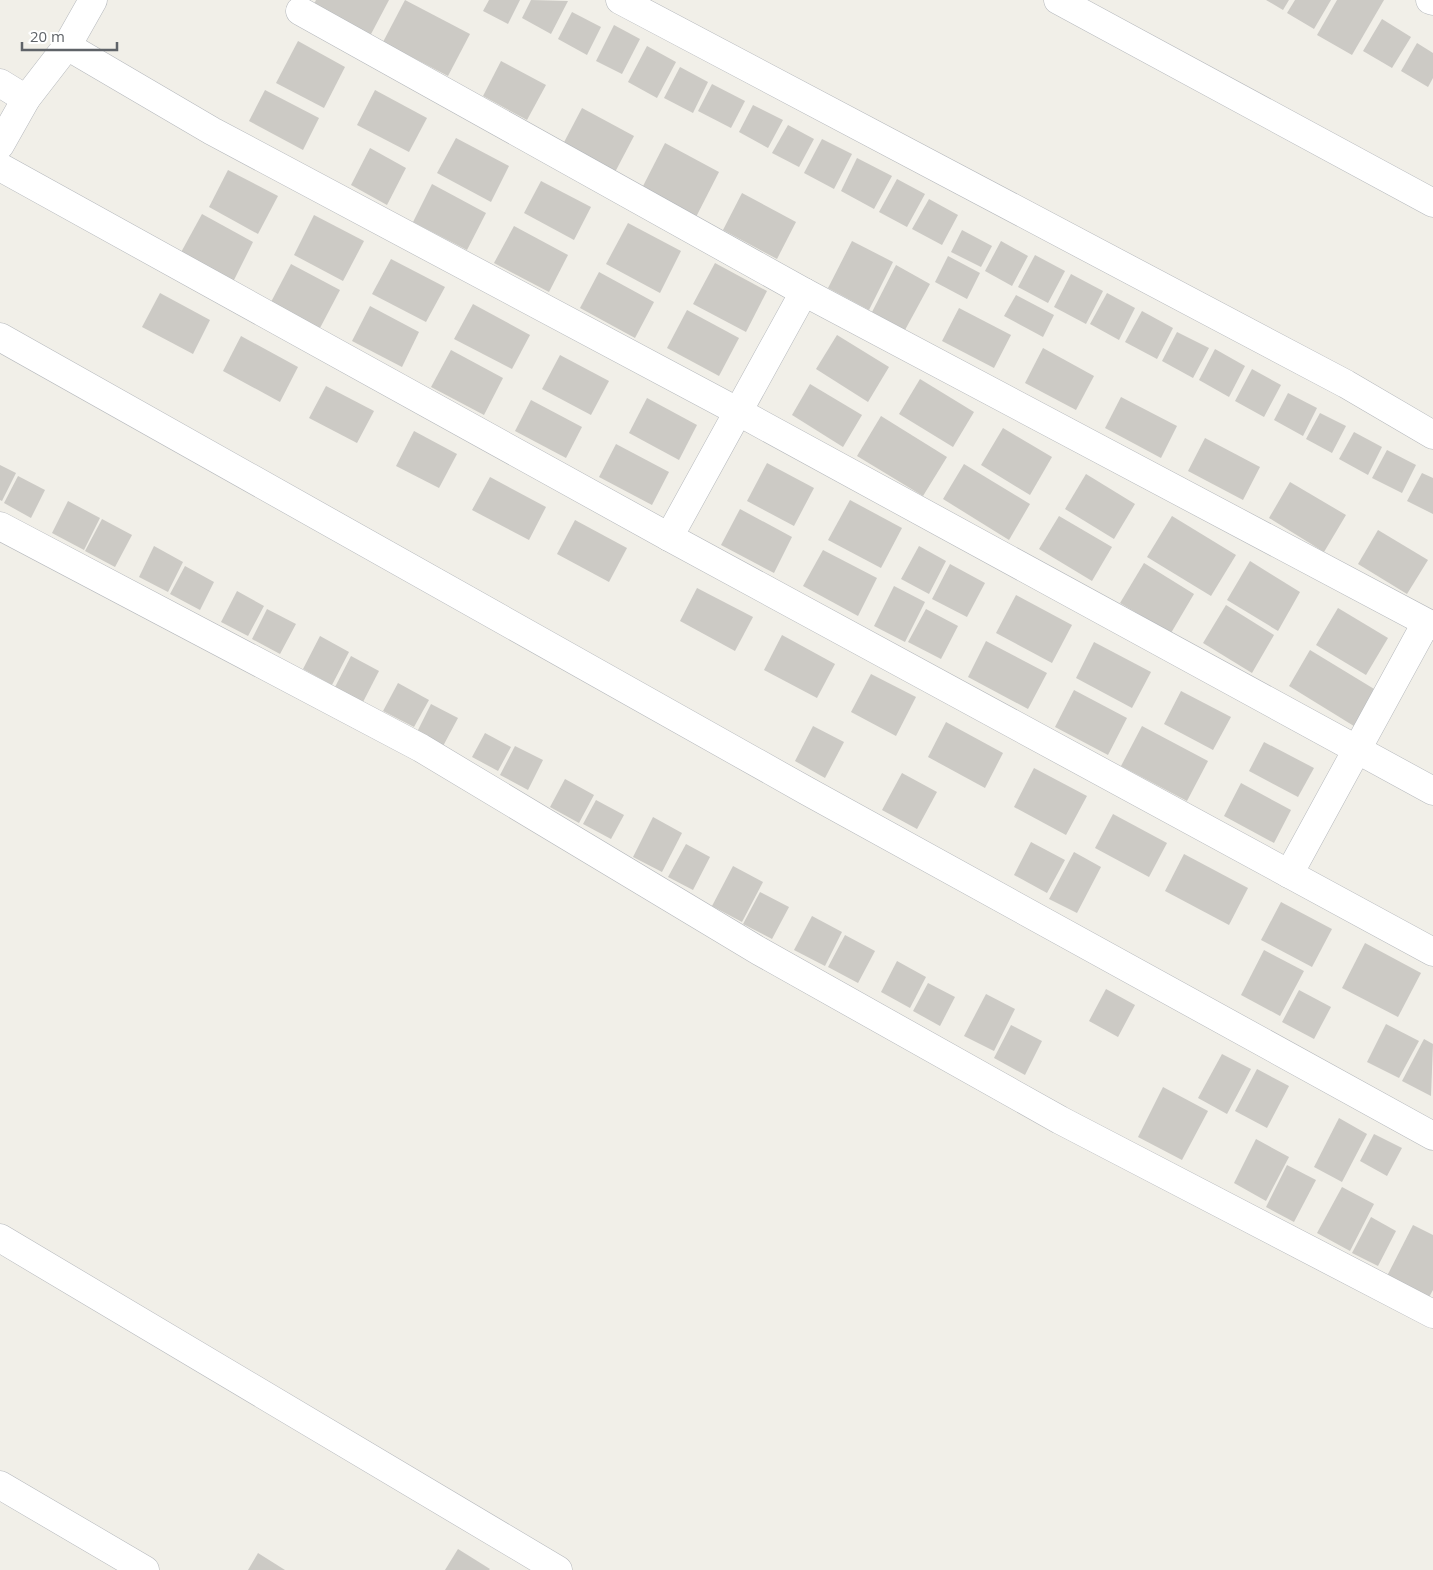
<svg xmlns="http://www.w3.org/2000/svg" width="1433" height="1570" font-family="'Open Sans',sans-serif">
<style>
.building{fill:#cccac5}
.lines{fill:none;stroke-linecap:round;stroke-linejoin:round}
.minor-casing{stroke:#b5b8bc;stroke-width:29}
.minor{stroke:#fff;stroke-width:28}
</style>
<rect width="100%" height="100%" fill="#f1efe8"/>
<g class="building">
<path d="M316,0H389L370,36L313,6Z"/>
<path d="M405,0L470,34L448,76L383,42Z"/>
<path d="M489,0H520L508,24L483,11Z"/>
<path d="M531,0L568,1L551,34L522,18Z"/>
<path d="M1266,0H1289L1283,10Z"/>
<path d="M1295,0H1331L1314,29L1287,13Z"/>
<path d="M1337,0H1384L1352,55L1317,35Z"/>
<path d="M572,12L601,27L587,55L558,39Z"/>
<path d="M1382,19L1411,37L1392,68L1363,51Z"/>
<path d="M614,25L640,39L622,74L596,61Z"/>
<path d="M298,41L345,67L324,108L276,83Z"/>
<path d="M1417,43L1433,53V78L1428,87L1401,71Z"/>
<path d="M647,46L676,62L657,98L628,82Z"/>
<path d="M501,61L546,85L527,120L483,96Z"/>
<path d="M680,67L708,82L693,113L664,98Z"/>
<path d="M712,84L745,101L731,128L698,111Z"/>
<path d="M265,90L319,118L303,150L249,121Z"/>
<path d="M375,90L427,118L409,152L357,125Z"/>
<path d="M753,105L783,120L768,148L739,132Z"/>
<path d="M582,108L634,136L613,176L561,148Z"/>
<path d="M788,125L814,139L799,167L772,153Z"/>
<path d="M456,138L509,166L491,202L437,173Z"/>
<path d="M822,139L852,154L834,189L804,173Z"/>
<path d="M665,143L719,172L696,217L642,188Z"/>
<path d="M370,148L406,168L387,205L351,185Z"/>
<path d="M857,158L892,176L874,209L841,191Z"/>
<path d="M228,170L278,196L258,234L209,207Z"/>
<path d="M897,179L925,194L907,227L879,212Z"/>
<path d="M541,181L591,207L574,240L524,213Z"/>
<path d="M432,184L486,213L467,250L413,222Z"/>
<path d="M742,193L796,222L777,259L723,230Z"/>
<path d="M929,199L958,215L942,245L912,229Z"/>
<path d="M202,214L253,242L232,284L179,256Z"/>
<path d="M314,215L364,241L343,281L294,255Z"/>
<path d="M628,223L681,251L660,293L606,264Z"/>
<path d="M514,226L568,255L549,292L494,263Z"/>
<path d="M962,230L992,246L981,267L951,252Z"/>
<path d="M852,241L893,262L869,310L828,288Z"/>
<path d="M1001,241L1028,256L1012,286L985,271Z"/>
<path d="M1035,255L1065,271L1048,303L1018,287Z"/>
<path d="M948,256L980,273L967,299L935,282Z"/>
<path d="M391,259L445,287L426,322L372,294Z"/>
<path d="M715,263L767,291L746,332L693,304Z"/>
<path d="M291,264L340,290L320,328L271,302Z"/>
<path d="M896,265L930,284L905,330L872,312Z"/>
<path d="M599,272L654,302L635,338L580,308Z"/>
<path d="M1071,274L1103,291L1086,324L1054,307Z"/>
<path d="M160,293L210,320L193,354L142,327Z"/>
<path d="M1107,293L1135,308L1119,340L1090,324Z"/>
<path d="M1016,295L1054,315L1043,337L1004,316Z"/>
<path d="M473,304L530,335L512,369L454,339Z"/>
<path d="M370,306L419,332L402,367L352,341Z"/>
<path d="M959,308L1011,335L994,368L942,341Z"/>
<path d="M687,310L739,338L719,376L667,348Z"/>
<path d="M1142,311L1173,328L1157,359L1125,342Z"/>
<path d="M1177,332L1209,348L1193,378L1162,361Z"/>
<path d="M837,335L889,367L868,402L816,369Z"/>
<path d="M241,336L298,367L280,402L223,371Z"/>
<path d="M1043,348L1094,376L1076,410L1025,383Z"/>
<path d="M1215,349L1245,366L1229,397L1199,380Z"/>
<path d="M451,350L503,378L484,415L431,387Z"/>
<path d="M560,355L609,381L591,415L542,389Z"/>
<path d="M1252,369L1281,385L1264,417L1235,401Z"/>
<path d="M920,379L974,412L953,447L899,414Z"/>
<path d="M810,384L862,415L843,447L792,415Z"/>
<path d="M326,386L374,411L357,443L309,418Z"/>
<path d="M1288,393L1317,408L1303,436L1274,420Z"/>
<path d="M1121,397L1177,426L1161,458L1105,428Z"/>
<path d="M647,398L697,425L679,460L629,433Z"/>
<path d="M531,400L582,427L566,458L515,431Z"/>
<path d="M1320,413L1346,426L1332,453L1306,439Z"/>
<path d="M881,416L947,457L923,496L857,456Z"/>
<path d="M1003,428L1052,457L1030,495L981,465Z"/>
<path d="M414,431L457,454L439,488L396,466Z"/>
<path d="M1354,432L1382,447L1368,475L1339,459Z"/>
<path d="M1205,438L1260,467L1243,500L1188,471Z"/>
<path d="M616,444L669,472L652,505L599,477Z"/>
<path d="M1387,450L1416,465L1402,493L1372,478Z"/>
<path d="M767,463L814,488L794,526L747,501Z"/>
<path d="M964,464L1030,504L1009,540L943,499Z"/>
<path d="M0,465L16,473L2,501L0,500Z"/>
<path d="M1422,473L1433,478V514L1407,501Z"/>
<path d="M1086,474L1135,504L1114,539L1065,509Z"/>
<path d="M18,476L45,490L31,518L4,503Z"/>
<path d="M490,477L546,507L529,540L472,510Z"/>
<path d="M1290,482L1346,515L1324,552L1269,518Z"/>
<path d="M850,500L902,528L881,568L828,540Z"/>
<path d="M68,501L100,518L84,550L52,533Z"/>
<path d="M740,509L792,537L774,573L721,545Z"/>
<path d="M1059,516L1112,547L1092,581L1039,549Z"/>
<path d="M1172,516L1236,555L1211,596L1147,557Z"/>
<path d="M102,519L132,535L115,567L85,551Z"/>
<path d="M575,520L627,548L609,582L557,554Z"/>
<path d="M1378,530L1428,560L1407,594L1358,564Z"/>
<path d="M154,546L183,562L168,592L139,577Z"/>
<path d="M919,546L946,561L929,594L901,579Z"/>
<path d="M823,550L877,578L858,616L803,586Z"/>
<path d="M1250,561L1300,592L1278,631L1227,600Z"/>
<path d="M1144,563L1194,594L1171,633L1120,603Z"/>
<path d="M950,564L985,583L967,617L932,599Z"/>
<path d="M185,566L214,582L200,610L170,594Z"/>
<path d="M894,586L925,602L905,642L874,626Z"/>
<path d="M697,588L753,617L735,651L680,621Z"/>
<path d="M237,591L264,606L248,636L221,622Z"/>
<path d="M1016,595L1072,625L1052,663L996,633Z"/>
<path d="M1226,605L1274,635L1252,673L1203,643Z"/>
<path d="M1338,608L1388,638L1366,675L1316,645Z"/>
<path d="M267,609L296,624L280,654L252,639Z"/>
<path d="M926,609L958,626L941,659L908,642Z"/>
<path d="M782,635L835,664L817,698L764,670Z"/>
<path d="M320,636L349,652L332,685L303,669Z"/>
<path d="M986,641L1047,673L1028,709L968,677Z"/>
<path d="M1094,642L1151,672L1132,708L1076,678Z"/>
<path d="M1310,650L1384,695L1362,731L1289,686Z"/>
<path d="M351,656L379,671L363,702L335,687Z"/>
<path d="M871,674L916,697L896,736L851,712Z"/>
<path d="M398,683L429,700L414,727L383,711Z"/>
<path d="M1074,690L1127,718L1108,755L1055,727Z"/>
<path d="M1181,691L1231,717L1213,750L1164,724Z"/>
<path d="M431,704L458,718L442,748L416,734Z"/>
<path d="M946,722L1003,753L985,788L928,757Z"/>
<path d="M813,726L844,742L825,778L795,761Z"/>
<path d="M1142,726L1208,761L1187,801L1121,766Z"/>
<path d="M485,733L511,747L498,771L472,757Z"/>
<path d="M1264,742L1314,768L1298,797L1249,771Z"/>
<path d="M515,746L543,760L528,790L500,775Z"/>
<path d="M1034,768L1087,796L1066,835L1014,807Z"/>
<path d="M902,773L937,792L917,829L882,810Z"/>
<path d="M565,779L594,795L579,823L550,807Z"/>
<path d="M1241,783L1291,810L1274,843L1224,816Z"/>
<path d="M596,800L624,815L611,839L583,824Z"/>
<path d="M1113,814L1167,843L1149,877L1095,848Z"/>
<path d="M653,817L682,833L662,872L633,857Z"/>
<path d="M1031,842L1065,860L1047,893L1014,875Z"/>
<path d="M686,844L710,857L693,890L668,877Z"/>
<path d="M1074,852L1101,867L1077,913L1049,899Z"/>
<path d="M1184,854L1248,888L1229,925L1165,891Z"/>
<path d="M733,866L763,882L742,922L712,906Z"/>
<path d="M760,892L789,907L772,939L743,924Z"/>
<path d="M1281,902L1332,929L1312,967L1261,940Z"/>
<path d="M812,916L842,932L825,966L794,950Z"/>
<path d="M845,935L875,951L858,983L828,967Z"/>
<path d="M1365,943L1421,973L1398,1017L1342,988Z"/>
<path d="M1264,950L1304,971L1280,1016L1241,995Z"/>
<path d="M897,961L926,977L910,1008L881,992Z"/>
<path d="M928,983L955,997L940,1026L913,1011Z"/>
<path d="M1106,989L1135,1005L1118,1037L1089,1021Z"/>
<path d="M1299,990L1331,1007L1314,1039L1282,1022Z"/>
<path d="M986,994L1015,1009L994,1051L964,1036Z"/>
<path d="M1386,1024L1419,1041L1399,1078L1367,1062Z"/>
<path d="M1011,1025L1042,1041L1025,1075L994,1058Z"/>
<path d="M1424,1039L1433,1044L1431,1096L1402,1081Z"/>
<path d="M1222,1054L1251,1069L1227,1114L1198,1098Z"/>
<path d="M1257,1069L1289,1086L1267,1128L1235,1111Z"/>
<path d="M1163,1087L1208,1111L1182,1160L1138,1137Z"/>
<path d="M1339,1118L1367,1134L1342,1182L1314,1167Z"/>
<path d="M1374,1134L1402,1148L1387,1176L1360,1161Z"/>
<path d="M1256,1139L1289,1157L1266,1201L1234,1183Z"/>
<path d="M1287,1165L1316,1180L1294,1222L1266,1207Z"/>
<path d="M1342,1187L1374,1204L1350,1251L1317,1233Z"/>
<path d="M1371,1217L1396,1231L1378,1266L1352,1253Z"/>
<path d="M1413,1225L1433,1235V1290L1428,1299L1387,1276Z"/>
<path d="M458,1549L490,1569L489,1570H445Z"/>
<path d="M258,1553L285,1570H248Z"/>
</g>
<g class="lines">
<g class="minor-casing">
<g id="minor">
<path d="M620,0L1346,384L1433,435"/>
<path d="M1058,0L1433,203"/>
<path d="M1430,0L1433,1"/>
<path d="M300,11L804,292L1433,626"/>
<path d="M67,46L93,0"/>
<path d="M0,83L26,99"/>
<path d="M0,145L26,99L67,46L212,131L737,411L1433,791"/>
<path d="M0,167L669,537L1433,952"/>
<path d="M0,337L807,791L1433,1136"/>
<path d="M0,526L421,748L759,951L1060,1120L1433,1314"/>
<path d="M669,537L804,292"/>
<path d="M1289,874L1426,623"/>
<path d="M0,1238L558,1570"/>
<path d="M0,1485L145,1570"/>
</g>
</g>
<use href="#minor" class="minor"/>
</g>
<path d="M22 42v8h95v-8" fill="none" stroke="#5f6368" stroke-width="2.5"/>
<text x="30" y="42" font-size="15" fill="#5f6368" stroke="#ffffff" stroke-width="4" paint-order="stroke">20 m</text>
</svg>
